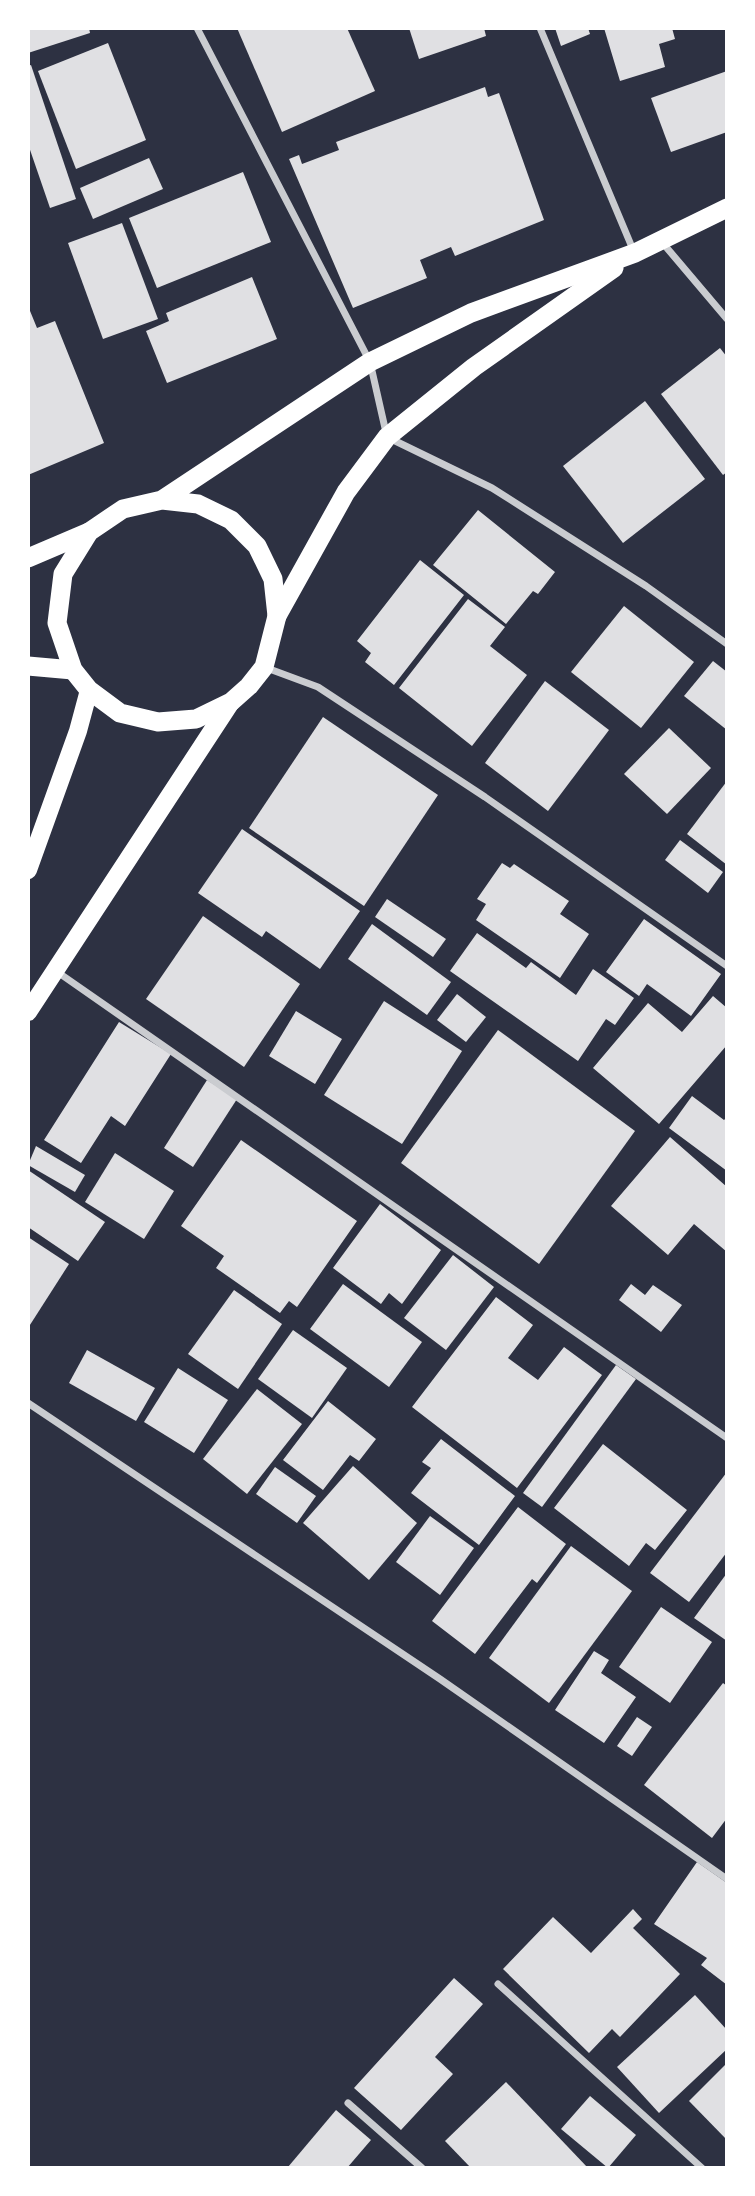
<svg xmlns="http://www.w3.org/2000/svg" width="755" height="2196" font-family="'PT Sans',sans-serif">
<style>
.building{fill:#e0e0e3}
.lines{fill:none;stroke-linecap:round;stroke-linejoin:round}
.minor{stroke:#caccd0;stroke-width:7}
.primary{stroke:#fff;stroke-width:18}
.trunk{stroke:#fff;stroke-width:19}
</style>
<rect width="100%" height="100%" fill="#2d3142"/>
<g class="building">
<path d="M28,28H89L90,33L28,53Z"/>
<path d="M237,28H347L375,91L282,132Z"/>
<path d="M409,28H484L486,36L419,59Z"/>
<path d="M555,28H588L590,34L561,46Z"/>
<path d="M604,28H672L675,39L659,44L665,67L620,81Z"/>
<path d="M108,43L146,140L76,169L38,71Z"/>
<path d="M31,65L76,199L50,208L28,144V66Z"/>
<path d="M727,71V132L671,152L651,98Z"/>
<path d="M485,87L488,97L499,93L544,220L455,256L451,247L420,260L427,278L353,308L289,159L299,155L302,164L339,150L336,142Z"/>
<path d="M149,158L163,189L93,219L80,188Z"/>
<path d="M243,172L271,242L157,288L129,218Z"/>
<path d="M122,223L158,319L103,339L68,243Z"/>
<path d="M252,277L277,339L167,383L146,331L169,321L166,313Z"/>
<path d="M28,306L37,328L55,321L104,443L28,475Z"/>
<path d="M720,348L727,357V472L723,475L661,394Z"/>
<path d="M645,401L705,479L623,543L563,466Z"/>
<path d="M478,510L555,572L538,594L533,591L506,624L433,565Z"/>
<path d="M420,560L464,595L394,685L365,662L371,653L357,641Z"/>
<path d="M468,599L505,627L490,646L527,675L472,746L399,688Z"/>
<path d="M624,606L694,662L641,728L571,672Z"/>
<path d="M713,661L727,672V730L684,696Z"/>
<path d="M545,681L609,730L548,811L485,763Z"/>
<path d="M323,717L438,795L364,906L249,828Z"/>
<path d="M669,728L711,768L667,814L624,774Z"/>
<path d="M727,781V865L687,834Z"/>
<path d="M242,829L360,911L320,969L266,931L262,937L198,893Z"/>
<path d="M680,840L723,872L708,893L665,860Z"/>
<path d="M502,863L510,868L514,864L569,901L560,914L589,934L560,978L476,920L486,904L477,899Z"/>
<path d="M387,899L446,939L433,957L375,917Z"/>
<path d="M203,916L300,984L244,1067L146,999Z"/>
<path d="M644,919L721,974L691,1016L647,984L639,996L606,972Z"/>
<path d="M372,924L451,982L427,1015L348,959Z"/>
<path d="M477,933L526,968L531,962L576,995L593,969L634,998L615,1025L606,1019L578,1061L450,971Z"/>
<path d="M457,994L486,1017L466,1042L437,1020Z"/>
<path d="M713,996L727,1008V1045L659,1124L593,1068L648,1003L682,1032Z"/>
<path d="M384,1001L462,1051L402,1144L324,1095Z"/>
<path d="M296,1011L342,1039L315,1084L269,1056Z"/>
<path d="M119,1022L171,1054L125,1126L111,1116L81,1163L44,1140Z"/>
<path d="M498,1030L635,1131L539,1264L401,1163Z"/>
<path d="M207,1080L237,1099L193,1167L164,1148Z"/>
<path d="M692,1096L724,1120L727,1117V1171L669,1128Z"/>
<path d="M670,1137L727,1187V1252L694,1224L668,1255L611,1206Z"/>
<path d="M241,1140L357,1221L297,1307L289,1301L280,1313L216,1268L224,1256L181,1226Z"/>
<path d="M36,1146L85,1175L75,1192L28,1165Z"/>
<path d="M115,1153L174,1191L144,1239L85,1202Z"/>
<path d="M28,1170L105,1222L78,1261L28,1227Z"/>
<path d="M380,1204L441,1250L402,1304L389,1293L381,1304L333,1268Z"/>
<path d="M28,1237L69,1264L28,1328Z"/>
<path d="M453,1255L494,1287L446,1350L404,1318Z"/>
<path d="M343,1284L422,1342L389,1387L310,1329Z"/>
<path d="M631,1284L645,1295L653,1285L682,1305L661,1332L619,1300Z"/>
<path d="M234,1290L282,1324L238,1389L188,1354Z"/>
<path d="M496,1297L533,1325L508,1358L538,1380L564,1347L602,1375L517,1488L412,1407Z"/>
<path d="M293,1330L347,1368L312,1418L258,1379Z"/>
<path d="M87,1350L155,1388L136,1421L69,1383Z"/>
<path d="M616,1365L636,1379L542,1507L523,1493Z"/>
<path d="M178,1368L228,1400L194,1453L144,1422Z"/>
<path d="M257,1389L302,1424L247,1494L203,1459Z"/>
<path d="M328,1401L376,1439L359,1461L350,1455L323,1490L283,1460Z"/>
<path d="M441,1439L515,1496L479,1545L411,1493L431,1468L422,1462Z"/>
<path d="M603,1444L687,1510L655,1550L646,1543L629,1566L554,1508Z"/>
<path d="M353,1466L417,1523L369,1580L303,1523Z"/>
<path d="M275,1467L316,1496L297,1523L256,1494Z"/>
<path d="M727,1472V1552L689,1602L650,1573Z"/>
<path d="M518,1507L566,1544L537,1583L532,1579L475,1654L432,1621Z"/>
<path d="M430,1516L474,1548L440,1595L396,1562Z"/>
<path d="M571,1546L632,1591L549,1703L489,1658Z"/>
<path d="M727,1573V1641L694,1618Z"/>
<path d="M661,1607L712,1642L670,1703L619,1667Z"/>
<path d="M594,1651L609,1660L601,1673L636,1697L604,1743L555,1710Z"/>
<path d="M723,1683L727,1686V1818L712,1838L644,1785Z"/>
<path d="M637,1717L652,1727L632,1756L617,1746Z"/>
<path d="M697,1862L727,1883V1985L701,1965L707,1958L654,1924Z"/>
<path d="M633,1909L642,1919L633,1928L680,1974L620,2037L612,2029L589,2053L503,1969L553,1917L591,1953Z"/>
<path d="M454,1978L483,2004L435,2057L453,2074L401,2130L354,2088Z"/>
<path d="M695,1995L727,2030V2049L659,2113L617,2067Z"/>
<path d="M727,2063V2140L689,2101Z"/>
<path d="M506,2082L588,2168H471L445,2141Z"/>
<path d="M590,2096L636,2135L608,2168L561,2129Z"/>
<path d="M336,2110L371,2140L347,2168H290L288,2167Z"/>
</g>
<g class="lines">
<g class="minor">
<path d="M197,28L370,362L387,437L492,488L646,586L727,644"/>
<path d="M540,28L634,252"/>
<path d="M661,241L727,319"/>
<path d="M264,667L318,687L485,797L727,966"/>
<path d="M56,971L727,1438"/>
<path d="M28,1403L440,1679L727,1879"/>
<path d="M498,1984L702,2168"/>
<path d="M348,2103L422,2168"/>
</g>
<g class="primary">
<path d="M28,870L78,731L89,690"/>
<path d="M28,1012L231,702"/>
</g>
<g class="trunk">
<path d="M162,500L198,504L231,520L257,546L273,579L277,616L264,667L249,686L231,702L196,719L158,722L120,713L89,690L73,670L57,623L63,574L89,532L123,509L162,500L370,362L471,313L635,253L727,208"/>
<path d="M28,558L89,532"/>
<path d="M277,616L346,492L387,437L474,367L614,268"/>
<path d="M28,666L73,670"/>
</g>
</g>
<rect width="755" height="2196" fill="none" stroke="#ffffff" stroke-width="60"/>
</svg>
